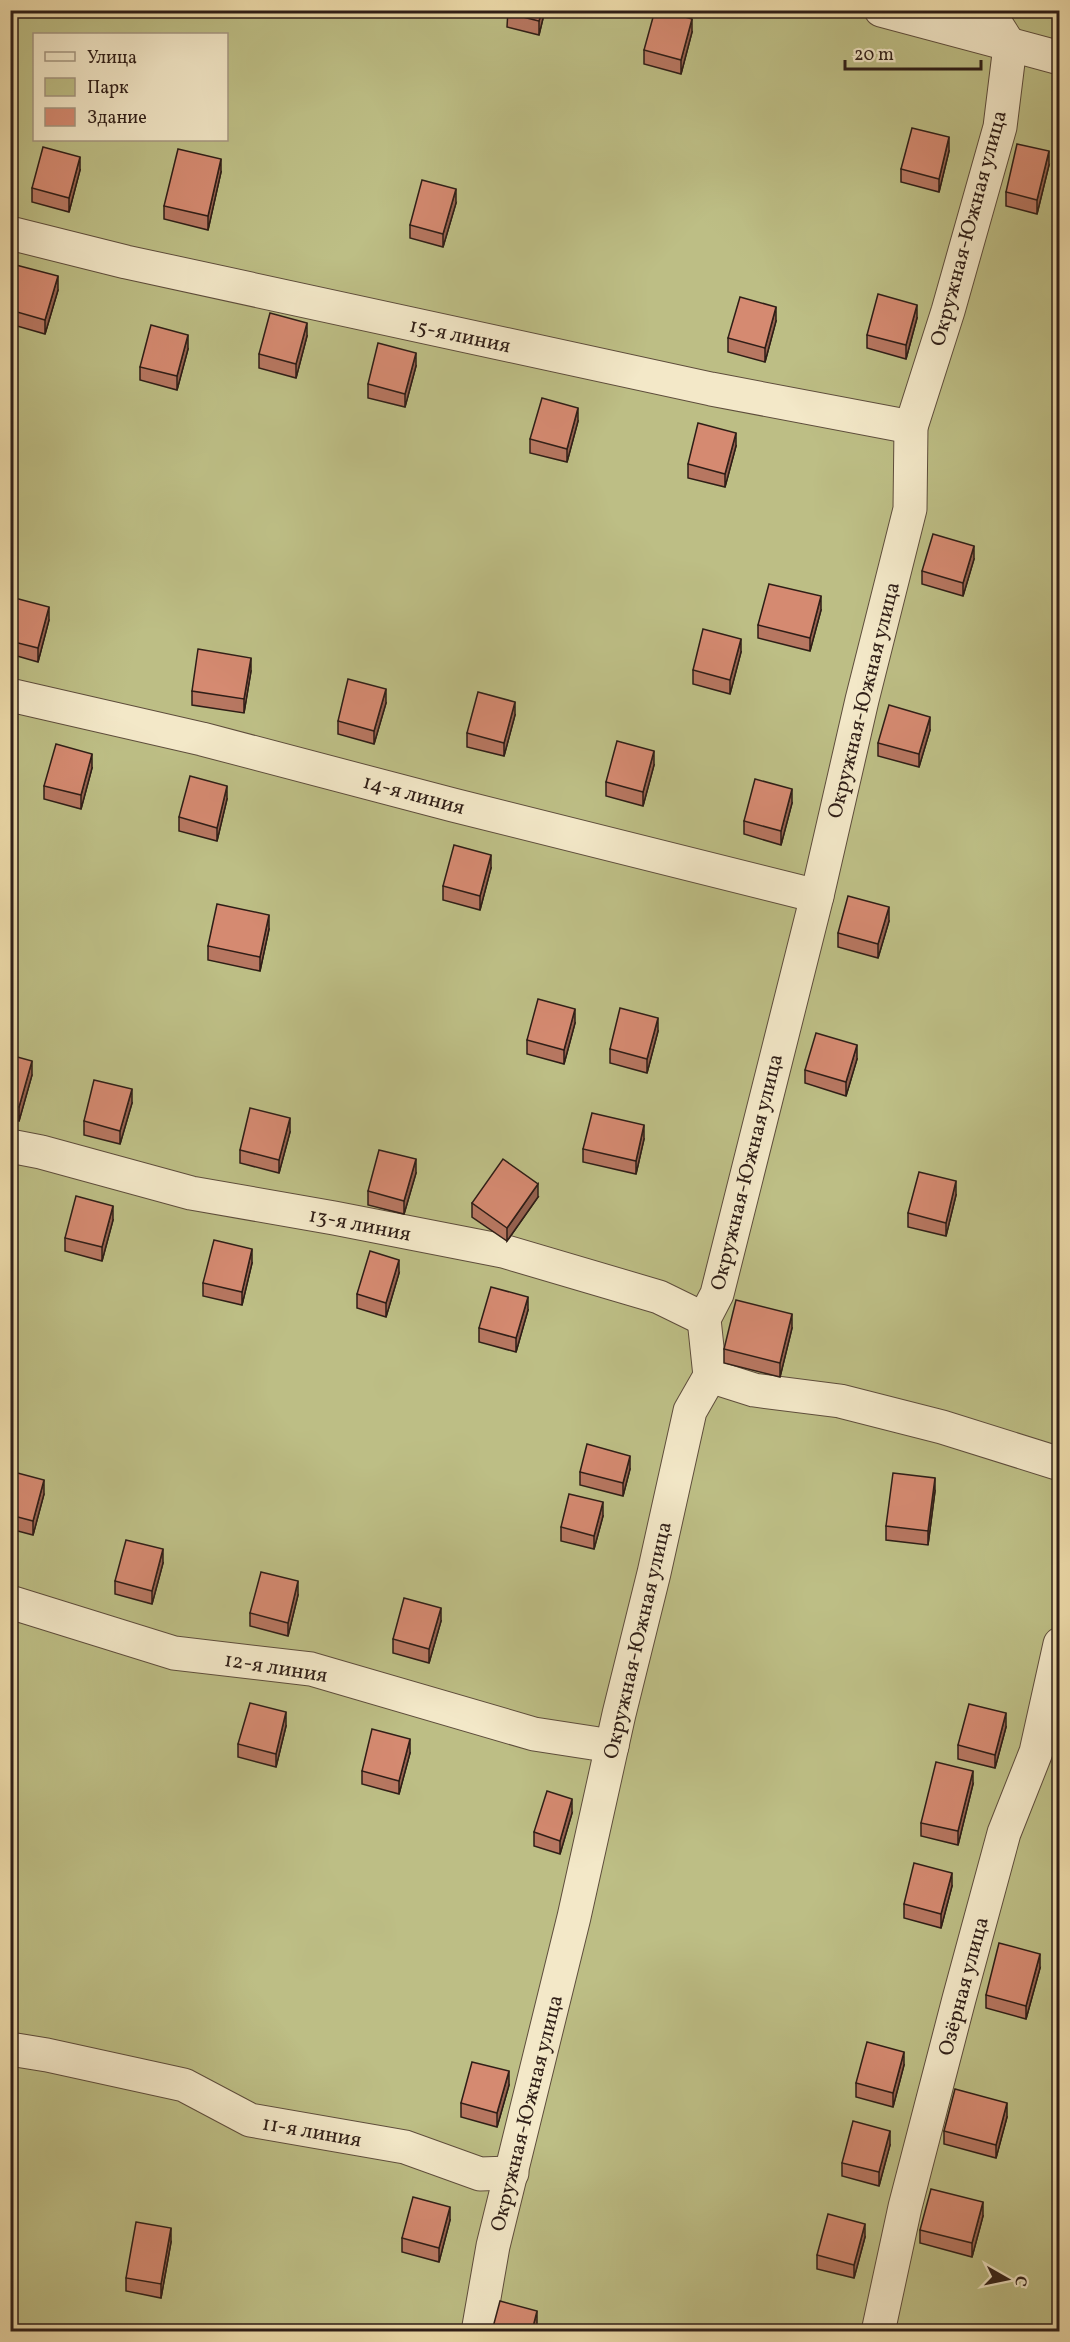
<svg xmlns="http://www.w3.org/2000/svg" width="1070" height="2342" font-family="Vollkorn,serif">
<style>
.green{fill:#bdbe85;stroke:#766e4e;stroke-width:1.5;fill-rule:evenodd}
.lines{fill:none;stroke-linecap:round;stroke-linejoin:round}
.street-casing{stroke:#5e4d3c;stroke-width:35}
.street{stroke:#f3e8c8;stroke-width:33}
.wall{fill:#b77761;stroke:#2f1e17;stroke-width:1.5}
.shaded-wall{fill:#95614f;stroke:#2f1e17;stroke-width:1.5}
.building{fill:#d58a71;stroke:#2f1e17;stroke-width:1.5}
.labels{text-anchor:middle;stroke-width:4.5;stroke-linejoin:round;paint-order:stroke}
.street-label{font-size:21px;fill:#2f1e17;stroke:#f3e8c8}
</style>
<rect width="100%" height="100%" fill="#eddbaa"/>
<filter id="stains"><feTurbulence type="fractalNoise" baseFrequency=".00333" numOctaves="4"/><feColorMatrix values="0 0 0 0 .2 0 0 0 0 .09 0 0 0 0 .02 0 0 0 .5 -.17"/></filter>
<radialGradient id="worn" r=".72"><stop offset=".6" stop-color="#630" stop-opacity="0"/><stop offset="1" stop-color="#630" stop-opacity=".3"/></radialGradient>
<path class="green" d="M11,11H1059V2331H11ZM34,34H226V140H34Z"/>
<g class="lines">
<g class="street-casing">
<g id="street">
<path d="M881,10L1060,58"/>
<path d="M987,10L1010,46"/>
<path d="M10,233L126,262L711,389L911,427"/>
<path d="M10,695L202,739L453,805L817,896"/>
<path d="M10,1146L41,1152L191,1193L334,1218L503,1251L659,1297L704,1319"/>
<path d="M710,1376L754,1390L840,1401L942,1427L1060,1464"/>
<path d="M10,1602L174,1653L311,1669L534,1734L612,1746"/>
<path d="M10,2049L47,2055L184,2085L250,2120L405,2147L480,2174L512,2173"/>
<path d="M478,2332L493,2246L574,1917L619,1714L654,1573L690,1411L710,1376L704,1319L717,1294L817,896L862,700L910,509L911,427L948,311L1000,127L1010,46"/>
<path d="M878,2332L905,2207L959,1999L1004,1833L1036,1752L1060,1644"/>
</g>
</g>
<use href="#street" class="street"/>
</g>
<g class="wall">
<path d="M508,10H545L539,35L507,27Z"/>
<path d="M692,32L681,74L644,64V50Z"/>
<path d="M949,151L939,192L901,182V169Z"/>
<path d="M1049,165L1037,214L1006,206V192Z"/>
<path d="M80,170L69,212L32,202V188Z"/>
<path d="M221,172L208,230L164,219V206Z"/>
<path d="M456,203L443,247L410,238V225Z"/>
<path d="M10,283L58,290L45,334L10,324Z"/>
<path d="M917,318L906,359L867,348V335Z"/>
<path d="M776,321L765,362L728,352V338Z"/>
<path d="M307,336L296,378L259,368V354Z"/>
<path d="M188,349L177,390L140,380V367Z"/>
<path d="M416,366L405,407L368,398V384Z"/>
<path d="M578,421L567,462L530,453V439Z"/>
<path d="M736,446L725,487L688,478V464Z"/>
<path d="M974,559L963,596L922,584V571Z"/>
<path d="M10,600L49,620L38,662L10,654Z"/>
<path d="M821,610L810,651L758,638V625Z"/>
<path d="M741,652L730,694L693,684V670Z"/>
<path d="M251,671L244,713L192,705V691Z"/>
<path d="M386,703L374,744L338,734V721Z"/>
<path d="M515,715L504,756L467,747V733Z"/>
<path d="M930,730L919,767L878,756V743Z"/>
<path d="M654,765L643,806L606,796V782Z"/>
<path d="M92,768L81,809L44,799V786Z"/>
<path d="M227,799L217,841L179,831V817Z"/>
<path d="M792,803L781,845L744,834V821Z"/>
<path d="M491,868L480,910L443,900V886Z"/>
<path d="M889,921L878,958L838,947V933Z"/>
<path d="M269,929L260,971L208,960V946Z"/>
<path d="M575,1023L564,1064L527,1054V1040Z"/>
<path d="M658,1031L647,1073L610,1063V1049Z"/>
<path d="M10,1055L32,1075L19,1121L10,1118Z"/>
<path d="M857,1059L846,1096L805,1083V1070Z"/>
<path d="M132,1103L120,1144L84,1135V1121Z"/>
<path d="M290,1132L279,1173L240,1163V1150Z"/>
<path d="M644,1139L636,1174L583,1162V1149Z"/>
<path d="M416,1173L404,1214L368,1205V1191Z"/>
<path d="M956,1195L946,1236L908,1227V1213Z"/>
<path d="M538,1197L507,1241L472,1217V1203Z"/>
<path d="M113,1220L102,1261L65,1251V1238Z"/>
<path d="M252,1263L242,1305L203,1296V1283Z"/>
<path d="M399,1273L386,1317L357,1308V1294Z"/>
<path d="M528,1310L516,1352L479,1342V1328Z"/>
<path d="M792,1328L780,1377L724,1363V1349Z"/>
<path d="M630,1469L623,1496L580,1485V1472Z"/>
<path d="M10,1471L44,1494L33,1535L10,1529Z"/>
<path d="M935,1491L928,1545L886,1540V1526Z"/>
<path d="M603,1516L594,1549L561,1541V1527Z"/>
<path d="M163,1563L152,1604L115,1594V1581Z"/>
<path d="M298,1595L288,1636L250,1626V1613Z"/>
<path d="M441,1621L429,1663L393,1653V1639Z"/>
<path d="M286,1726L276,1767L238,1757V1744Z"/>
<path d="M1006,1727L995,1768L958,1759V1745Z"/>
<path d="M410,1753L399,1794L362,1784V1771Z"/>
<path d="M973,1784L958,1845L921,1836V1823Z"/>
<path d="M572,1813L560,1854L534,1846V1832Z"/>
<path d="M952,1886L941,1928L904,1918V1904Z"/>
<path d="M1040,1968L1026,2019L986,2008V1995Z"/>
<path d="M904,2065L893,2107L856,2097V2083Z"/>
<path d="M509,2085L497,2127L461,2117V2103Z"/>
<path d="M1007,2117L996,2158L944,2144V2131Z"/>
<path d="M890,2145L879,2186L842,2176V2163Z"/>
<path d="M983,2216L972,2257L920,2243V2230Z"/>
<path d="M450,2220L439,2262L402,2252V2238Z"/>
<path d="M865,2237L854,2278L817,2269V2255Z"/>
<path d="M171,2242L161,2298L126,2291V2278Z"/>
</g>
<g class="shaded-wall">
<path d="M542,10H545L539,35V21Z"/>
<path d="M692,19V32L681,74V60Z"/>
<path d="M949,137V151L939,192V179Z"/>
<path d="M1049,151V165L1037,214V200Z"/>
<path d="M80,157V170L69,212V198Z"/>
<path d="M221,159V172L208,230V216Z"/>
<path d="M456,189V203L443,247V234Z"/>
<path d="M58,276V290L45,334V320Z"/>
<path d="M917,305V318L906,359V345Z"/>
<path d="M776,307V321L765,362V348Z"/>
<path d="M307,323V336L296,378V364Z"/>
<path d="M188,335V349L177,390V376Z"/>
<path d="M416,353V366L405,407V394Z"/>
<path d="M578,408V421L567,462V449Z"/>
<path d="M736,433V446L725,487V474Z"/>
<path d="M974,546V559L963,596V583Z"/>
<path d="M821,596V610L810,651V638Z"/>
<path d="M49,607V620L38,662V648Z"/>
<path d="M741,639V652L730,694V680Z"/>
<path d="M251,658V671L244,713V699Z"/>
<path d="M386,689V703L374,744V731Z"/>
<path d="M515,702V715L504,756V743Z"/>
<path d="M930,717V730L919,767V754Z"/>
<path d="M654,751V765L643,806V792Z"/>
<path d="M92,754V768L81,809V795Z"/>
<path d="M227,786V799L217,841V828Z"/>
<path d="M792,789V803L781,845V831Z"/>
<path d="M491,855V868L480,910V896Z"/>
<path d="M889,907V921L878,958V944Z"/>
<path d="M269,915V929L260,971V957Z"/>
<path d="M575,1009V1023L564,1064V1050Z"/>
<path d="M658,1018V1031L647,1073V1059Z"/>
<path d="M857,1045V1059L846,1096V1082Z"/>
<path d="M32,1061V1075L19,1121V1107Z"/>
<path d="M132,1089V1103L120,1144V1131Z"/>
<path d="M290,1118V1132L279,1173V1160Z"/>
<path d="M644,1125V1139L636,1174V1161Z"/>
<path d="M416,1159V1173L404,1214V1201Z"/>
<path d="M956,1181V1195L946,1236V1223Z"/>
<path d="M538,1184V1197L507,1241V1228Z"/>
<path d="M113,1206V1220L102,1261V1247Z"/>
<path d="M252,1249V1263L242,1305V1292Z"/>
<path d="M399,1260V1273L386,1317V1303Z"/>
<path d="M528,1297V1310L516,1352V1338Z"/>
<path d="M792,1314V1328L780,1377V1363Z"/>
<path d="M630,1456V1469L623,1496V1483Z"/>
<path d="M935,1478V1491L928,1545V1531Z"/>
<path d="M44,1480V1494L33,1535V1521Z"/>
<path d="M603,1502V1516L594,1549V1536Z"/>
<path d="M163,1549V1563L152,1604V1591Z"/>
<path d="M298,1581V1595L288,1636V1623Z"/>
<path d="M441,1608V1621L429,1663V1649Z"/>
<path d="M13,1647V1660L10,1671V1657Z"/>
<path d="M286,1712V1726L276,1767V1754Z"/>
<path d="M1006,1713V1727L995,1768V1755Z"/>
<path d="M410,1739V1753L399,1794V1781Z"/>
<path d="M973,1771V1784L958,1845V1831Z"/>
<path d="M572,1799V1813L560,1854V1841Z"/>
<path d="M952,1873V1886L941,1928V1914Z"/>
<path d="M1040,1954V1968L1026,2019V2006Z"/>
<path d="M904,2052V2065L893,2107V2093Z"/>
<path d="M509,2071V2085L497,2127V2113Z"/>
<path d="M1007,2103V2117L996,2158V2145Z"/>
<path d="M890,2131V2145L879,2186V2172Z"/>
<path d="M983,2202V2216L972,2257V2243Z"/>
<path d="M450,2207V2220L439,2262V2248Z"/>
<path d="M865,2224V2237L854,2278V2265Z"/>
<path d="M171,2228V2242L161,2298V2284Z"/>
<path d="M17,2298V2312L12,2331H10V2324Z"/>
<path d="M537,2311V2325L536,2331H532Z"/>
</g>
<g class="building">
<path d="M508,10H542L539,21L507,13Z"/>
<path d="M655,10H661L692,19L681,60L644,50Z"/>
<path d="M912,128L949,137L939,179L901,169Z"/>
<path d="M1017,144L1049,151L1037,200L1006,192Z"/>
<path d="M43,147L80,157L69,198L32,188Z"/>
<path d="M178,149L221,159L208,216L164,206Z"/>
<path d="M422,180L456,189L443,234L410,225Z"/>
<path d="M16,265L58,276L45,320L10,310V283Z"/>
<path d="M878,294L917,305L906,345L867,335Z"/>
<path d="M740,297L776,307L765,348L728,338Z"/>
<path d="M270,313L307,323L296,364L259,354Z"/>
<path d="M151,325L188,335L177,376L140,367Z"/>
<path d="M378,343L416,353L405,394L368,384Z"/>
<path d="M542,398L578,408L567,449L530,439Z"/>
<path d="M698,423L736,433L725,474L688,464Z"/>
<path d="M933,534L974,546L963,583L922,571Z"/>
<path d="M769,584L821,596L810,638L758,625Z"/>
<path d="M11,597L49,607L38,648L10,641V600Z"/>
<path d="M703,629L741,639L730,680L693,670Z"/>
<path d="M198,649L251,658L244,699L192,691Z"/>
<path d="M348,679L386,689L374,731L338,721Z"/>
<path d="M478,692L515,702L504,743L467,733Z"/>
<path d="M889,705L930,717L919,754L878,743Z"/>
<path d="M617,741L654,751L643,792L606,782Z"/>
<path d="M56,744L92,754L81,795L44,786Z"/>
<path d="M190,776L227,786L217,828L179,817Z"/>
<path d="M755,779L792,789L781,831L744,821Z"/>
<path d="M454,845L491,855L480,896L443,886Z"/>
<path d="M848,896L889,907L878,944L838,933Z"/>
<path d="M217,904L269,915L260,957L208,946Z"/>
<path d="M538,999L575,1009L564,1050L527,1040Z"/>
<path d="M620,1008L658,1018L647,1059L610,1049Z"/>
<path d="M816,1033L857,1045L846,1082L805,1070Z"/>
<path d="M10,1055L32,1061L19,1107L10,1105Z"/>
<path d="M94,1080L132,1089L120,1131L84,1121Z"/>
<path d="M250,1108L290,1118L279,1160L240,1150Z"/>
<path d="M592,1113L644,1125L636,1161L583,1149Z"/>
<path d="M379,1150L416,1159L404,1201L368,1191Z"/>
<path d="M503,1159L538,1184L507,1228L472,1203Z"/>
<path d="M919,1172L956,1181L946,1223L908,1213Z"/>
<path d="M76,1196L113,1206L102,1247L65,1238Z"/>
<path d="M214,1240L252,1249L242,1292L203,1283Z"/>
<path d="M370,1251L399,1260L386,1303L357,1294Z"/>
<path d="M491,1287L528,1297L516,1338L479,1328Z"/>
<path d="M736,1300L792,1314L780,1363L724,1349Z"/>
<path d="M587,1444L630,1456L623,1483L580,1472Z"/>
<path d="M10,1471L44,1480L33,1521L10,1515Z"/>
<path d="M893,1473L935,1478L928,1531L886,1526Z"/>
<path d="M569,1494L603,1502L594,1536L561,1527Z"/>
<path d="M126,1540L163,1549L152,1591L115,1581Z"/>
<path d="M261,1572L298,1581L288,1623L250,1613Z"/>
<path d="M404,1598L441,1608L429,1649L393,1639Z"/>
<path d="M10,1646L13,1647L10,1657Z"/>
<path d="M250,1703L286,1712L276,1754L238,1744Z"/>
<path d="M969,1704L1006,1713L995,1755L958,1745Z"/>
<path d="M372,1729L410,1739L399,1781L362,1771Z"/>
<path d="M936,1762L973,1771L958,1831L921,1823Z"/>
<path d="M547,1791L572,1799L560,1841L534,1832Z"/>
<path d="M914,1863L952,1873L941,1914L904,1904Z"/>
<path d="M999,1943L1040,1954L1026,2006L986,1995Z"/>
<path d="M867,2042L904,2052L893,2093L856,2083Z"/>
<path d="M472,2062L509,2071L497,2113L461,2103Z"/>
<path d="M955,2089L1007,2103L996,2145L944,2131Z"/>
<path d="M853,2121L890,2131L879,2172L842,2163Z"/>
<path d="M931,2189L983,2202L972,2243L920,2230Z"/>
<path d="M413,2197L450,2207L439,2248L402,2238Z"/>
<path d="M828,2214L865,2224L854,2265L817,2255Z"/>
<path d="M136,2222L171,2228L161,2284L126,2278Z"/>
<path d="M10,2296L17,2298L10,2324Z"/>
<path d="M500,2301L537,2311L532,2331H492Z"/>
</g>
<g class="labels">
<g class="street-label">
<text transform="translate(968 228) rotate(-75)" y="7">Окружная-Южная улица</text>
<text transform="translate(460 335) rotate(12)" y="7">15-я линия</text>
<text transform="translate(863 700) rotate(-76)" y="7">Окружная-Южная улица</text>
<text transform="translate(414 794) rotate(15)" y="7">14-я линия</text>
<text transform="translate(746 1172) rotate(-76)" y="7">Окружная-Южная улица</text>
<text transform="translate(360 1224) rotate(11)" y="7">13-я линия</text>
<text transform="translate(637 1640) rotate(-77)" y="7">Окружная-Южная улица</text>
<text transform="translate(276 1667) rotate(9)" y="7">12-я линия</text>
<text transform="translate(963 1986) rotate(-75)" y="7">Озёрная улица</text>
<text transform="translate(526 2113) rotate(-76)" y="7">Окружная-Южная улица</text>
<text transform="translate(312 2131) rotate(10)" y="7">11-я линия</text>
</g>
</g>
<rect width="1070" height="2342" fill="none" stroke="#eddbaa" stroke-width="36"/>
<rect x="12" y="12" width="1046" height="2318" fill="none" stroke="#2f1e17" stroke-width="3"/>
<rect x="18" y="18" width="1034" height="2306" fill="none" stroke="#2f1e17" stroke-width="1.5"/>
<rect x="33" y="33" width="195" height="108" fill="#f3e8c8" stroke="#a59781" stroke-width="1.5"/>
<rect x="45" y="52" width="30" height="9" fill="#f3e8c8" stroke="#a59781" stroke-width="1.5"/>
<text x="87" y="63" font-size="18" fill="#2f1e17">Улица</text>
<rect x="45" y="78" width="30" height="18" fill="#bdbe85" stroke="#a59781" stroke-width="1.5"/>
<text x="87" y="93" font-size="18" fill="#2f1e17">Парк</text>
<rect x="45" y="108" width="30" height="18" fill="#d58a71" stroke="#a59781" stroke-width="1.5"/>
<text x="87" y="123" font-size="18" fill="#2f1e17">Здание</text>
<g transform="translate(1007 2279) rotate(99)" stroke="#f3e8c8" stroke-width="4.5" paint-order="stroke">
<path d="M0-4.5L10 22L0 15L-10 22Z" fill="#2f1e17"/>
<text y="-9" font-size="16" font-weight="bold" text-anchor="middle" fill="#2f1e17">С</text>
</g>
<path d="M845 60v9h136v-9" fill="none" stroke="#2f1e17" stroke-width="3"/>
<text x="854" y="60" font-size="18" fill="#2f1e17" stroke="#f3e8c8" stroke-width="4.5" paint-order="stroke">20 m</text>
<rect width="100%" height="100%" filter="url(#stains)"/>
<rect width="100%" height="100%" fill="url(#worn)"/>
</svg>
